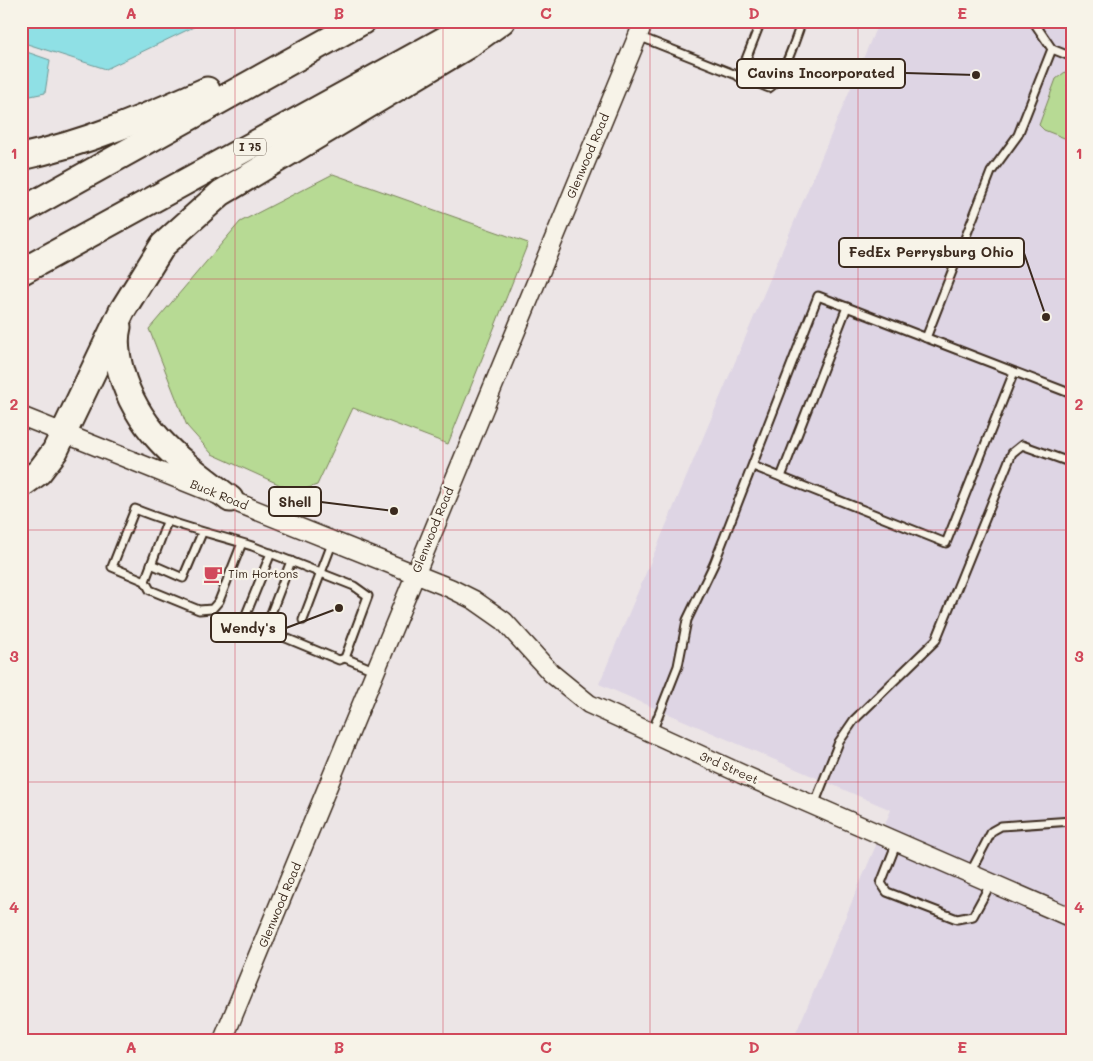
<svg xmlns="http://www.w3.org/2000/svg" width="1093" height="1061" font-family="Mali,sans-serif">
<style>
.built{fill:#ded5e4}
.green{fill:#b7da94;stroke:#798259}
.water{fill:#8fe0e5;stroke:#6d9795}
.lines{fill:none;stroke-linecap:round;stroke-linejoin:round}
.service-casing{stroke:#3b2a1e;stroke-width:11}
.tertiary-casing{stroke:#3b2a1e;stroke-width:21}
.motorway-casing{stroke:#3b2a1e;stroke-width:29}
.service{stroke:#f7f3e8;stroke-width:7}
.tertiary{stroke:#f7f3e8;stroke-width:18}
.motorway{stroke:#f7f3e8;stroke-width:25}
.grid{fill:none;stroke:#d1495b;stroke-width:1;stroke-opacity:0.55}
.labels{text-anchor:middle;stroke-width:4.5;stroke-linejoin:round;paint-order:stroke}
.shield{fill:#f7f3e8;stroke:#73665b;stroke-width:1}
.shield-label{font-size:11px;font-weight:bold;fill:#3b2a1e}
.street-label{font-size:12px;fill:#3b2a1e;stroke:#f7f3e8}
.poi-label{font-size:12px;fill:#3b2a1e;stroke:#f7f3e8;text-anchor:start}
.leader{fill:none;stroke:#3b2a1e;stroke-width:2}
.callout-dot{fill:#3b2a1e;stroke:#f7f3e8;stroke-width:2}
.callout{fill:#f7f3e8;stroke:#3b2a1e;stroke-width:2}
.callout-label{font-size:14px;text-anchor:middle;font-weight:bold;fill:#3b2a1e}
.neatline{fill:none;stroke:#d1495b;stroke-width:2}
.grid-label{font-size:16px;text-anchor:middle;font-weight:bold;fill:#d1495b}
</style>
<rect width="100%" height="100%" fill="#ece5e6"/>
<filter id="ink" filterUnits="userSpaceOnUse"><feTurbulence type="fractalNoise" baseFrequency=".02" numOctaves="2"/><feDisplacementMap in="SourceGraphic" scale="10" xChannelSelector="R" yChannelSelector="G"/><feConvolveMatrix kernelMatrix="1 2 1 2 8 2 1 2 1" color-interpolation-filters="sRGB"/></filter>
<g filter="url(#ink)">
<path class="built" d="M879,21H1072V1040H793L891,810L599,684Z"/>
<g class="green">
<path d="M1065,72L1072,74L1067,86L1072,88V141L1044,130L1039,125L1056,79Z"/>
<path d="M333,174L528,243L448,444L353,408L317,485L296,492L212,454L187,426L149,329L240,222Z"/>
</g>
<g class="water">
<path d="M21,21H206L106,69L21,42Z"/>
<path d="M21,50L50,60L45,93L21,98Z"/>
</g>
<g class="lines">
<g class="service-casing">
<g id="service">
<path d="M1033,21L1052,49"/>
<path d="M638,36L769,88C783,81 796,37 802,21"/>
<path d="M739,77L761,21"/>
<path d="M926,338L991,172L1018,135L1052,49L1072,57"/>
<path d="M753,466L946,543L1014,372"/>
<path d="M781,477L847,307"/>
<path d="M242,543L219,601L212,609L199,610L150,590L145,581L112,567L135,509C174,525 213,534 252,546L354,586L368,596L345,658"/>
<path d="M271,553L245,617L247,622L339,660L345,658L376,671"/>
<path d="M151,564L183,578L202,533"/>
<path d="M145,581L167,522"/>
<path d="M303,620L333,541"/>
<path d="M265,629L291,561"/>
<path d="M652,732L678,666L687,620L714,564L818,296L1072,394"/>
<path d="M814,805L839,742L854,720L936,640L1012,453L1022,445L1072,463"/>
<path d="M897,842L881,883L887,892L957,919L973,916L991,883"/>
<path d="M970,873L992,831L1001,826L1072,821"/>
</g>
</g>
<g class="tertiary-casing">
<g id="tertiary">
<path d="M21,416L450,588L474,600L504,621L551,673L589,704L746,776L1072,918"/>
<path d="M223,1040L644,21"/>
</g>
</g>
<g class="motorway-casing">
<g id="motorway">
<path d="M21,157C87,143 146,117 207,90"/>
<path d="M21,211L363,21"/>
<path d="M21,272L462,30"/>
<path d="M118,327C114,342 117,357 121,372C139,434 182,462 230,499"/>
<path d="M21,485L39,472L55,451L122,311L163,245L221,193L467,46L502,21"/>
</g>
</g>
<use href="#service" class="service"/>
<use href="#tertiary" class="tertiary"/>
<use href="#motorway" class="motorway"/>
</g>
</g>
<path class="grid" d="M235,21V1040M443,21V1040M650,21V1040M858,21V1040M21,279H1072M21,530H1072M21,782H1072"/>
<defs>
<g id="cafe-bare" transform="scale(1.5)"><path d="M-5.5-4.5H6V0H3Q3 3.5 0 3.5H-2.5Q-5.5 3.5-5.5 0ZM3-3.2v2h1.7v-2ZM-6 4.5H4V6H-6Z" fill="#d1495b" stroke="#f7f3e8" stroke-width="2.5" paint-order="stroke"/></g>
</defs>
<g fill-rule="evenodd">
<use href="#cafe-bare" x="213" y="574"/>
</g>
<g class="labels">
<rect class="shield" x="234" y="138.5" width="32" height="17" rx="4"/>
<g class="shield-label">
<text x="250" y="151">I 75</text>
</g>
<g class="street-label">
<text transform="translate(588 156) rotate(-67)" y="4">Glenwood Road</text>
<text transform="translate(219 495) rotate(22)" y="4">Buck Road</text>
<text transform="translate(433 530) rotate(-68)" y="4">Glenwood Road</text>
<text transform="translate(729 768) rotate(24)" y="4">3rd Street</text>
<text transform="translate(280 905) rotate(-67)" y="4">Glenwood Road</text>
</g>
<g class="poi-label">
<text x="228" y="578">Tim Hortons</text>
</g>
</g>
<path class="leader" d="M976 75L905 73M1046 317L1024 253M394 511L321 502M339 608L286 628"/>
<g class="callout-dot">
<circle cx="976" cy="75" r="5"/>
<circle cx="1046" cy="317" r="5"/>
<circle cx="394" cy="511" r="5"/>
<circle cx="339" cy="608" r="5"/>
</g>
<g class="callout">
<rect x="737" y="59" width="168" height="29" rx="5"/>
<rect x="839" y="238" width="185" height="29" rx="5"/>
<rect x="269" y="487" width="52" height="29" rx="5"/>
<rect x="211" y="613" width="75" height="29" rx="5"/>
</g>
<g class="callout-label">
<text x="821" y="78">Cavins Incorporated</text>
<text x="931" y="257">FedEx Perrysburg Ohio</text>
<text x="295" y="507">Shell</text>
<text x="248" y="633">Wendy's</text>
</g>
<rect width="1093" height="1061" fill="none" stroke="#f7f3e8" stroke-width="55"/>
<rect x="28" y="28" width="1038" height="1006" class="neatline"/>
<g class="grid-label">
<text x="131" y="19">A</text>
<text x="339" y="19">B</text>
<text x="546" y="19">C</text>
<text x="754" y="19">D</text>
<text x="962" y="19">E</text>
<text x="14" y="159">1</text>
<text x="1079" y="159">1</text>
<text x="14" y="410">2</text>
<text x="1079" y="410">2</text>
<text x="14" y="662">3</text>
<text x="1079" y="662">3</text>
<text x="14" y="913">4</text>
<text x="1079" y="913">4</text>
<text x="131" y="1053">A</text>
<text x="339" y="1053">B</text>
<text x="546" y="1053">C</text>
<text x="754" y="1053">D</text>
<text x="962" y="1053">E</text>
</g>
</svg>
